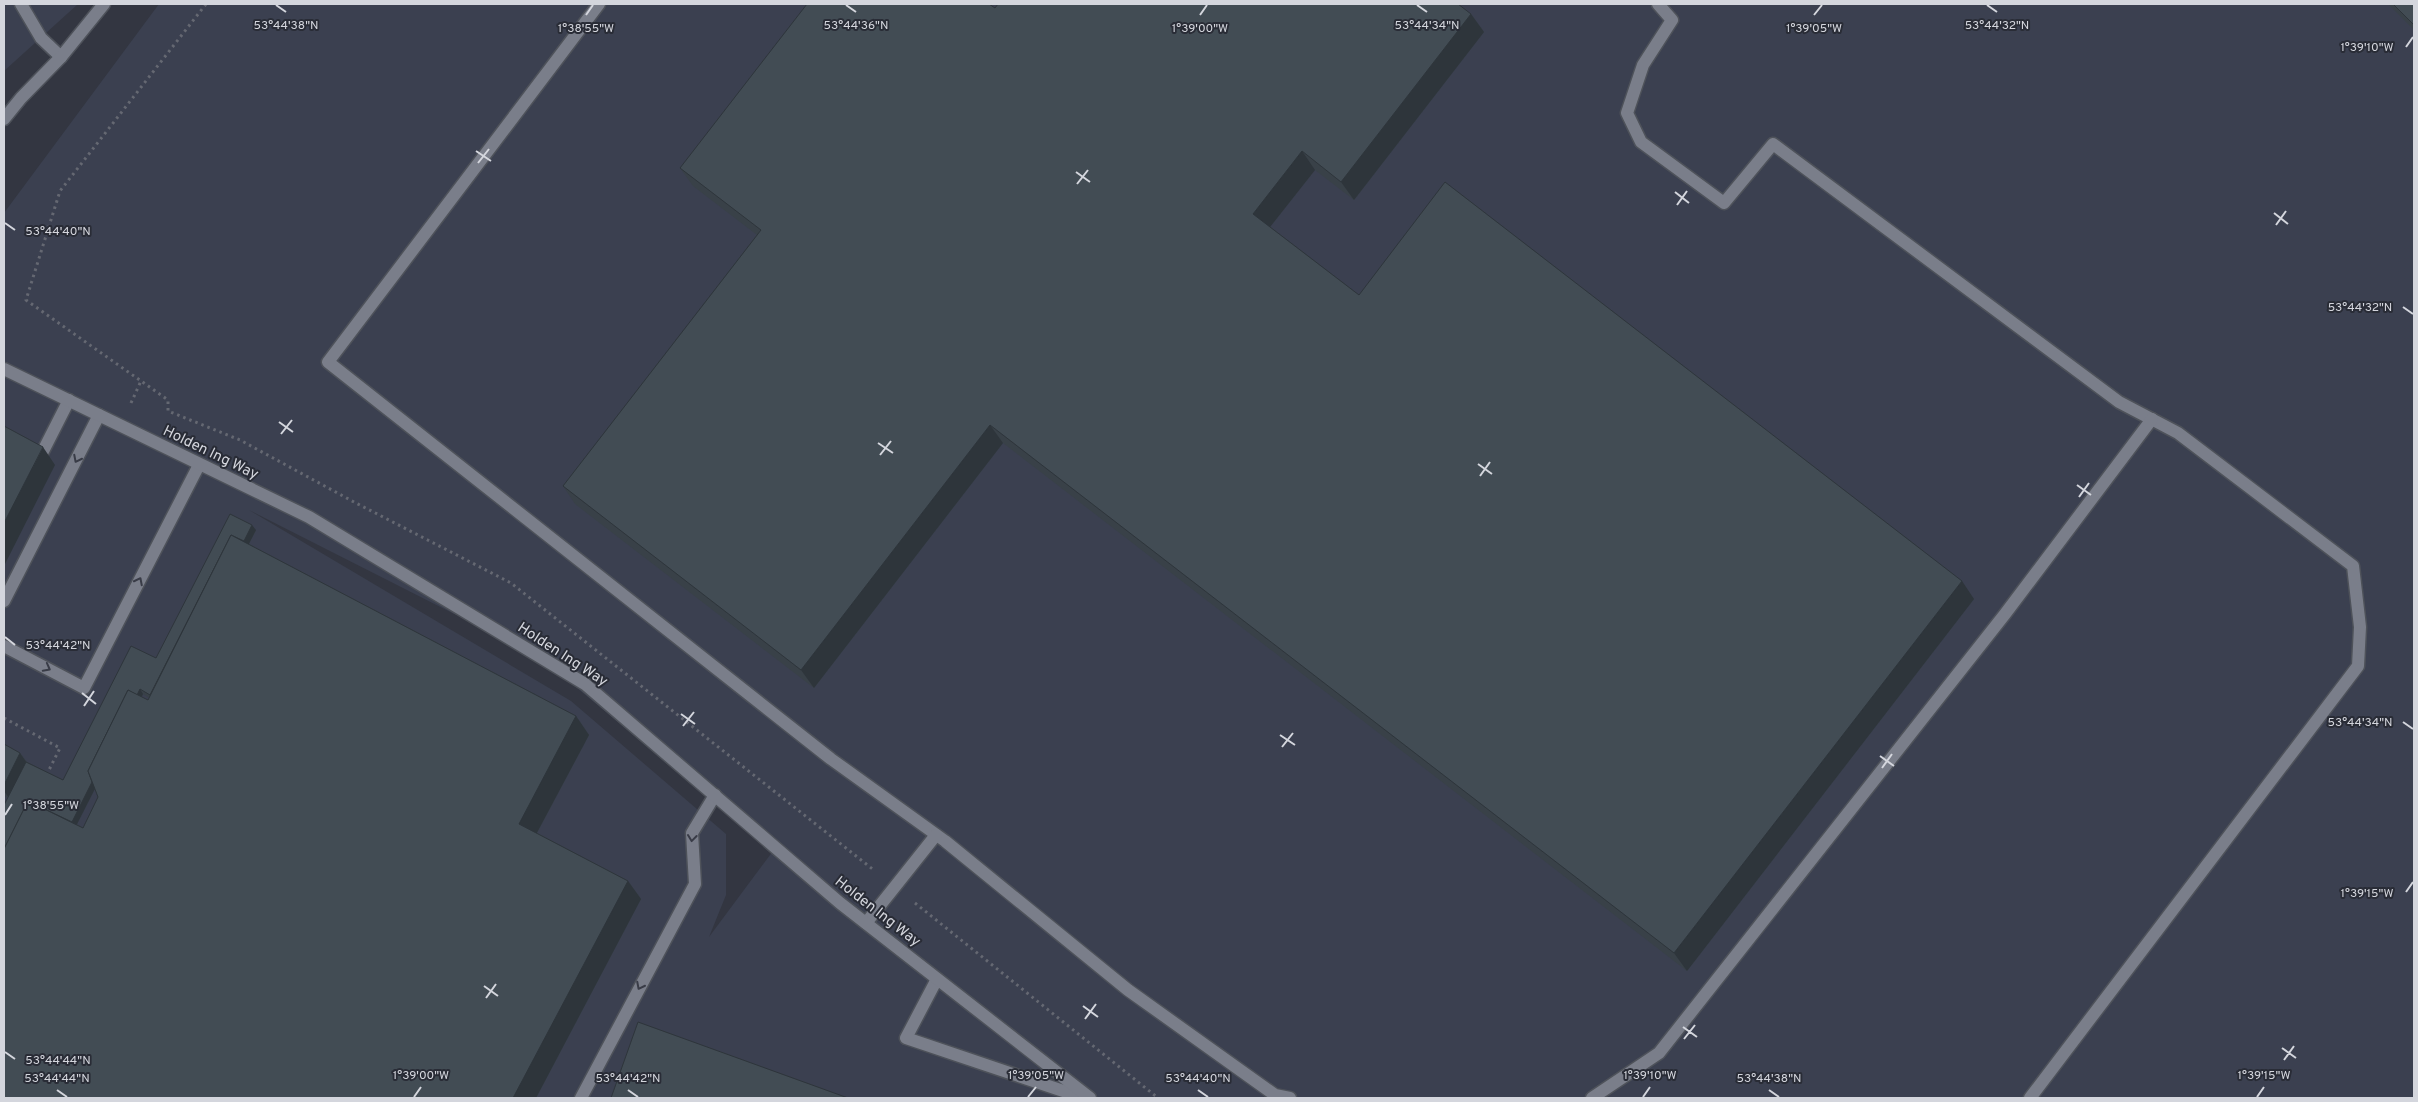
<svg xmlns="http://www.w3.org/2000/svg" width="2418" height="1102" font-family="Overpass,sans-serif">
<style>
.built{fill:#3b4050;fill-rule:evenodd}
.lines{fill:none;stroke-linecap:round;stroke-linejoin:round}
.service-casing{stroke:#4e525a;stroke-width:15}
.minor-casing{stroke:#4e525a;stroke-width:15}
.path{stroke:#656872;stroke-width:3;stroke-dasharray:2.5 4;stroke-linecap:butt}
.service{stroke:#7a7e8a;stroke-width:12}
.minor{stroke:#7a7e8a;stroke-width:12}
.wall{fill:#394148;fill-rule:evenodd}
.shaded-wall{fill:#2e353b}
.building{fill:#424c54;stroke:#2e353b}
.oneway{stroke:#393c47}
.ticks{fill:none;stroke:#d4d6dd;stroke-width:2}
.labels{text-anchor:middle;stroke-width:4;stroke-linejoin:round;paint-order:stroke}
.street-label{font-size:15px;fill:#d4d6dd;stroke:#292c36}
.ticks-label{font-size:12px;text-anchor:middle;fill:#d4d6dd;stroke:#292c36;stroke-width:4;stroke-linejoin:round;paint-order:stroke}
</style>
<rect width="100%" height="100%" fill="#333641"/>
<g class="built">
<path d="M4,4H78L4,71Z"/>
<path d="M159,4H2414V1098H4V213ZM249,510L541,658L773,851L709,937L726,895V834L571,701Z"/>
</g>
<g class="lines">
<g class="service-casing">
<g id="service">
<path d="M21,4L41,38L61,57"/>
<path d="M599,4L328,362L831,759L945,841L1128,990L1275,1095L1290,1098"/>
<path d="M1658,4L1672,20L1643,65L1627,113L1641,142L1724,203L1773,144L2119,402L2178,433L2353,566L2360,627L2358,666L2030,1098"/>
<path d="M37,463L69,400"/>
<path d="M4,601L99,415"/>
<path d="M4,646L84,688L199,465"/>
<path d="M866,923L936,835"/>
<path d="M937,979L906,1038L1084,1098"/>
<path d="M581,1098L695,884L692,833L715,795"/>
<path d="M1592,1098L1659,1053L2005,614L2152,419"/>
</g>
</g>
<g class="minor-casing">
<g id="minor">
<path d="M4,119L21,98L61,57L104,4"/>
<path d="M4,369L309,517L585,684L840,903L1090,1098"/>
</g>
</g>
<g class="path">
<path d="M206,4L60,191L26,300L168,400V411L240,440L354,502L511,583L875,871"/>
<path d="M131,403L141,381"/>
<path d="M4,718L60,748L46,776"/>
<path d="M915,903L1158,1098"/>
</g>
<use href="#service" class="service"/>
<use href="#minor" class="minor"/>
</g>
<g class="wall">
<path d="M2388,4H2414V30Z"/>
<path d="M995,8L1471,14L1484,32L1354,200L1315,170L1270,227L1359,295L1974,599L1687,971L1003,443L814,688L575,504L563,486L757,235L693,186L680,168Z"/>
<path d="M256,530L249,544L576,716L589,735L537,833L628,881L641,899L536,1098H4L8,798L4,796V744L20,753L27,762L63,780ZM143,694L149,698L148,700L142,697ZM95,789L98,797L83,828L77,824Z"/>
</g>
<g class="shaded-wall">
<path d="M1471,14L1484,32L1354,200L1341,182Z"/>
<path d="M1302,151L1315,170L1266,232L1253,214Z"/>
<path d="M990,425L1003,443L814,688L801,670Z"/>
<path d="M43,447L55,465L4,566V523Z"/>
<path d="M252,525L256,530L166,706L162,701Z"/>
<path d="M1962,581L1974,599L1687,971L1674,953Z"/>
<path d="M140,689L143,694L72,834L68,829Z"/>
<path d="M576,716L589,735L532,842L519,824Z"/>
<path d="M20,753L27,763L9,798L4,791V785Z"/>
<path d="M628,881L641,899L536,1098H513Z"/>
</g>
<g class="building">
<path d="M807,4H989L995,8L998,4H1458L1471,14L1341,182L1302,151L1253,214L1359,295L1445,182L1962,581L1674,953L990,425L801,670L563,486L761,230L680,168Z"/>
<path d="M2393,4H2414V25Z"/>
<path d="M4,426L43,447L4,523Z"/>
<path d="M230,514L252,525L244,541L231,535L150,695L140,689L137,695L128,690L88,771L92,782L72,822L28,801L4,849V805L26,762L63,780L131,646L156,658Z"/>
<path d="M231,535L576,716L519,824L628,881L513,1098H4V849L28,801L83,828L98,797L88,771L128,690L148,700Z"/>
<path d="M4,744L20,753L4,785Z"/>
<path d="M638,1022L848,1098H611Z"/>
</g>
<defs><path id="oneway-chevron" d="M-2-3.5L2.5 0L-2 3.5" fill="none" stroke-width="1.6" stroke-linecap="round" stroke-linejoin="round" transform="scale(1.25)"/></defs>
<g class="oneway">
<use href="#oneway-chevron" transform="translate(77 459) rotate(117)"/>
<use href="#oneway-chevron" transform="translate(139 581) rotate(-63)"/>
<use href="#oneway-chevron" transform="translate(47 668) rotate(28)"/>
<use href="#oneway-chevron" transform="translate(692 838) rotate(97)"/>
<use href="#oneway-chevron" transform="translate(640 986) rotate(117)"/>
</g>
<path class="ticks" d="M276,5L286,12M846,5L856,12M1417,5L1427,12M1987,5L1997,12M586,15L593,5M1200,15L1207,5M1814,15L1822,5M2406,47L2413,37M476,151L491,161M478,163L489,149M1076,172L1090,182M1077,184L1088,170M1675,192L1689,203M1677,205L1687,191M2274,213L2288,224M5,223L15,230M2276,225L2286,211M2403,307L2413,314M279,422L293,432M281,434L292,420M878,443L893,453M880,455L891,441M1478,464L1492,474M1480,476L1490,462M2077,485L2091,495M2079,497L2089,483M5,637L15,645M82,693L96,704M84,706L94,691M681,714L695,724M2403,722L2413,729M683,726L694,712M1280,735L1295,745M1282,747L1293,733M1880,756L1894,766M1882,768L1892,754M5,815L12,804M2406,892L2413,882M484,986L498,996M486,998L496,984M1083,1006L1098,1017M1085,1019L1096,1004M1683,1027L1697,1037M1684,1039L1695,1025M2282,1048L2296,1058M5,1052L15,1059M2284,1060L2294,1046M57,1090L67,1097M628,1090L638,1097M1198,1090L1208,1097M1769,1090L1779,1097M414,1097L421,1087M1028,1097L1036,1087M1643,1097L1650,1087M2257,1097L2264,1087"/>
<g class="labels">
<g class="street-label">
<text transform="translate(211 452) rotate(26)" y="5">Holden Ing Way</text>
<text transform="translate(563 654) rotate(33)" y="5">Holden Ing Way</text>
<text transform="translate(878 911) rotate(38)" y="5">Holden Ing Way</text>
</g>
</g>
<g class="ticks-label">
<text x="286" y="29">53°44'38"N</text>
<text x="856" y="29">53°44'36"N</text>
<text x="1427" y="29">53°44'34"N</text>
<text x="1997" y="29">53°44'32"N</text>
<text x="1200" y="32">1°39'00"W</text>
<text x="1814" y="32">1°39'05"W</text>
<text x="586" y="32">1°38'55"W</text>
<text x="2367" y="51">1°39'10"W</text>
<text x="58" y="235">53°44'40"N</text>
<text x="2360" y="311">53°44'32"N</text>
<text x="58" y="649">53°44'42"N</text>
<text x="2360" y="726">53°44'34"N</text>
<text x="51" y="809">1°38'55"W</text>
<text x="2367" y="897">1°39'15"W</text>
<text x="58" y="1064">53°44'44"N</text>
<text x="421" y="1079">1°39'00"W</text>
<text x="1036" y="1079">1°39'05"W</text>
<text x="1650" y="1079">1°39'10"W</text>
<text x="2264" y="1079">1°39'15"W</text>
<text x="57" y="1082">53°44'44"N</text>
<text x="628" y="1082">53°44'42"N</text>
<text x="1198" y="1082">53°44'40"N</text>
<text x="1769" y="1082">53°44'38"N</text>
</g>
<rect width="2418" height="1102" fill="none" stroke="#d4d6dd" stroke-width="10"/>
</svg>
